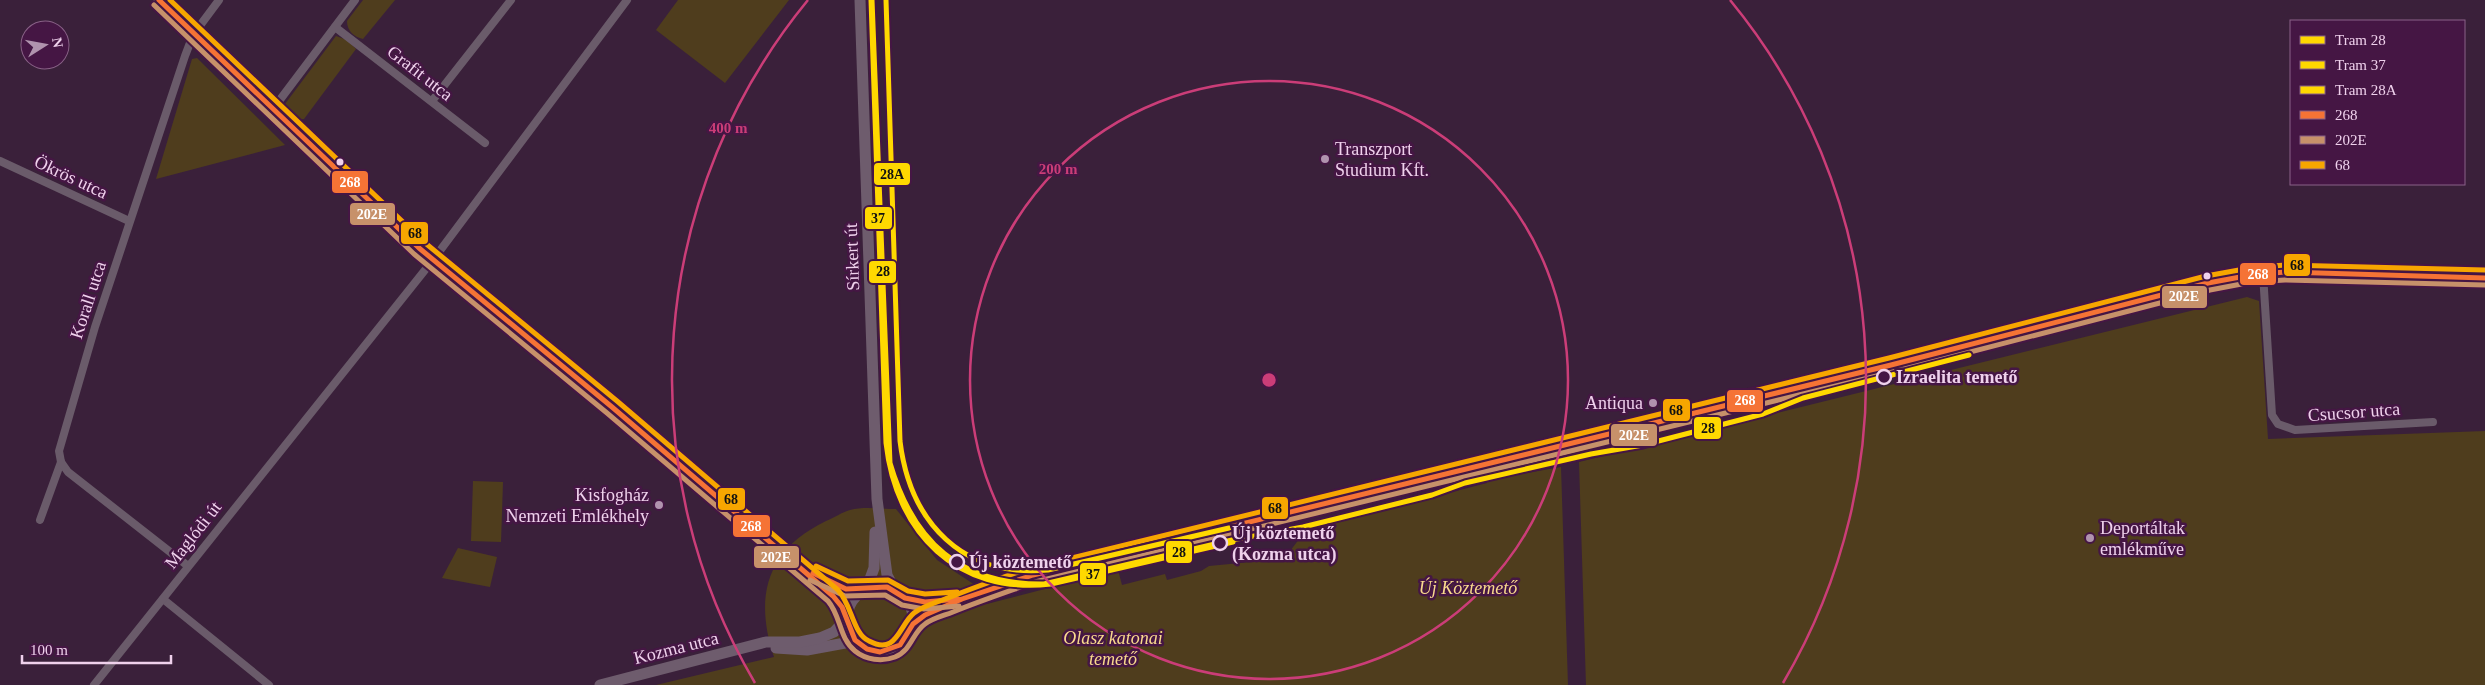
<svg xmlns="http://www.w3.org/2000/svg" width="2485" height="685" font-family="Georgia,serif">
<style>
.green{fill:#4f3d1d}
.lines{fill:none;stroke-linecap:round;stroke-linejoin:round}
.street{stroke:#6a5b6a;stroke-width:8}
.secondary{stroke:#6e5c6d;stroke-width:11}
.bus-1-casing{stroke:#451644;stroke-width:9}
.bus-2-casing{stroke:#451644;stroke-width:9}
.bus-3-casing{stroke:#451644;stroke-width:9}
.bus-1{stroke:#f57335;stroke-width:5}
.bus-2{stroke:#c7916a;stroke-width:5}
.bus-3{stroke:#f7a600;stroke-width:5}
.tram-1-casing{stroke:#451644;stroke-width:9}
.tram-2-casing{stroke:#451644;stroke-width:9}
.tram-3-casing{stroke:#451644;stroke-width:9}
.tram-1{stroke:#ffd800;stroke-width:5}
.tram-2{stroke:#ffd800;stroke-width:5}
.tram-3{stroke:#ffd800;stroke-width:5}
.ring{fill:none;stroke:#cb3d78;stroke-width:2.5}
.poi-dot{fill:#b093ae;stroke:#451644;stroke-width:2}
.bus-dot{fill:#efd1ec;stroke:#451644;stroke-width:2}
.stop-dot{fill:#451644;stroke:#efd1ec;stroke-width:2.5}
.labels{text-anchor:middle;stroke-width:5;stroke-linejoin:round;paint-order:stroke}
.street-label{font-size:18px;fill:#efd1ec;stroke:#451644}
.poi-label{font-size:18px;fill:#efd1ec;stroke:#451644;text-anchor:start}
.stop-label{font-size:18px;font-weight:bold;fill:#efd1ec;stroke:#451644;text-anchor:start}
.park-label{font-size:18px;font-style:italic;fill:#f9da8d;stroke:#451644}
.centre{fill:#cb3d78;stroke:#451644;stroke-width:2.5}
.ring-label{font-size:15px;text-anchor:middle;font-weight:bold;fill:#cb3d78;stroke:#451644;stroke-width:5;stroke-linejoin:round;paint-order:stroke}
.line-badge{stroke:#451644;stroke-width:2}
.badge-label{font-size:14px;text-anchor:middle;font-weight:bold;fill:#fff}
.pale-badge-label{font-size:14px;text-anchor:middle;font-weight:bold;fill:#111}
</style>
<rect width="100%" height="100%" fill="#3a203a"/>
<g class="green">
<path d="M363,0H395L363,39C354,37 347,31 347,21Z"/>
<path d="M678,0H789L725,83L656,30Z"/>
<path d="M336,36L347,40L356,49L304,119L297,120L285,108V104Z"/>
<path d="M197,58L285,145L156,179L192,59Z"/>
<path d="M2247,297L2259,301L2268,439L2485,431V685H1586L1579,462Z"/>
<path d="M1561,467L1568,685H656L774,657C754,597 766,550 826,521C834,518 842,512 850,510C864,506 881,509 896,509L937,560L975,585L987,604L1118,570L1122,585L1165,574L1167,580L1201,571L1209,566L1284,559L1306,530L1487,483V480Z"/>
<path d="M473,481L503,482L501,542L471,541Z"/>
<path d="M458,548L497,557L490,587L442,578Z"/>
</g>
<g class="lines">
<g class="street">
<path d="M335,27L485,143"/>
<path d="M432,101L511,0"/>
<path d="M273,109L355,0"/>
<path d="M0,161L129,221"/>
<path d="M2263,274L2272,415L2278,424L2295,430L2433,422"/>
<path d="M40,520L61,462"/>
<path d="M188,566L68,472L61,462L59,451L95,327L185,56L193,35L219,0"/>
<path d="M163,599L269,685"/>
<path d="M94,685L433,260L627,0"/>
</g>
<g class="secondary">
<path d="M159,0L419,248L806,571C821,591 835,593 848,617"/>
<path d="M860,0L877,499L887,575L895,590"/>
<path d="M811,573L840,587L866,590"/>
<circle cx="880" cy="619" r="33"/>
<path d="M866,590L874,568L875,532"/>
<path d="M905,598C951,607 990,589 1032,576C1065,565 1099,558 1133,549L1891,365L2226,279C2307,265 2402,275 2485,278"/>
<path d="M913,623L960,600"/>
<path d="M776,648L807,650L856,641"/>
<path d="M600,685L766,642H800L820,638L834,632L848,617"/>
</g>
<g class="bus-1-casing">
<g id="bus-1">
<path d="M159,0L419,248L612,407L833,596L842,607L855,640L867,649L880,652L900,645L913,624L925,615L962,599L1033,575L1891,365L2208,283L2251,275L2285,272L2485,278"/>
<path d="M813,573L846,589L887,587L905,598L925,602L958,599"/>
</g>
</g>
<g class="bus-2-casing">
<g id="bus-2">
<path d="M154,5L414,254L607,413L828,601C841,616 839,638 855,651C866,660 882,662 895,657C912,650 912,633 925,624C933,618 943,616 953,612C980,601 1007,592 1035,582L1893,372L2210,290L2252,282L2285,280L2485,285"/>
<path d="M810,580L845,596L885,595L902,605L924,609L959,606"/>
</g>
</g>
<g class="bus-3-casing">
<g id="bus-3">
<path d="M170,0L424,242L617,401L838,590C852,605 853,634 869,641C897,656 899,625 914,613C923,606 935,603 945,599C974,588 1002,577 1031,568L1889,358L2206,276L2250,268L2285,265L2485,270"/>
<path d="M816,566L848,581L888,580L908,591L925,594L957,592"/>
</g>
</g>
<use href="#bus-1" class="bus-1"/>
<use href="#bus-2" class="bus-2"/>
<use href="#bus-3" class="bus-3"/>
<g class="tram-1-casing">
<path id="tram-1" d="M872,0L890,463C913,542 960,585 1044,584L1232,540L1303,527L1432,495L1465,483L1591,454L1643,445L1763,414L1803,398L1969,355"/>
</g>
<g class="tram-2-casing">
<path id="tram-2" d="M871,0L886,443C896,533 957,595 1051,584L1233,542"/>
</g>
<g class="tram-3-casing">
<path id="tram-3" d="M886,0L900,441C910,523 963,578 1048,570L1229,528"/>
</g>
<use href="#tram-1" class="tram-1"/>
<use href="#tram-2" class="tram-2"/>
<use href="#tram-3" class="tram-3"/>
</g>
<g class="ring">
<circle cx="1269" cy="380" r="299"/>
<path d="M755 683A597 597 0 0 1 808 0M1730 0A597 597 0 0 1 1783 683"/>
</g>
<g class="poi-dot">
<circle cx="1325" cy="159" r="5"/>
<circle cx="1653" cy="403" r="5"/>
<circle cx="659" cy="505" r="5"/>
<circle cx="2090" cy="538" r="5"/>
</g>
<g class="bus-dot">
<circle cx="340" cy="162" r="4.5"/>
<circle cx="2207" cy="276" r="4.5"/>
</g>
<g class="stop-dot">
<circle cx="1884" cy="377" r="7"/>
<circle cx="1220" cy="543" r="7"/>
<circle cx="957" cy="562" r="7"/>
</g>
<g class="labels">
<g class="street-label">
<text transform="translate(420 73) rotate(38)" y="6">Grafit utca</text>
<text transform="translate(71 177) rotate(25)" y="6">Ökrös utca</text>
<text transform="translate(852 257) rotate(-92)" y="6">Sírkert út</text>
<text transform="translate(88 300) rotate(-72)" y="6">Korall utca</text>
<text transform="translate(2354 412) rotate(-4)" y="6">Csucsor utca</text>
<text transform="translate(193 535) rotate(-52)" y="6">Maglódi út</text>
<text transform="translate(676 648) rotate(-14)" y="6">Kozma utca</text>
</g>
<g class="poi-label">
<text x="1335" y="155">Transzport<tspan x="1335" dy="21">Studium Kft.</tspan></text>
<text x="1643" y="409" text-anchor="end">Antiqua</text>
<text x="649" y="501" text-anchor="end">Kisfogház<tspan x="649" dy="21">Nemzeti Emlékhely</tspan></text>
<text x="2100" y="534">Deportáltak<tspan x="2100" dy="21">emlékműve</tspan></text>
</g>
<g class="stop-label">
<text x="1896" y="383">Izraelita temető</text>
<text x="1232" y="539">Új köztemető<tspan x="1232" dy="21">(Kozma utca)</tspan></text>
<text x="969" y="568">Új köztemető</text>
</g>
<g class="park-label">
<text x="1468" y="594">Új Köztemető</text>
<text x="1113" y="644">Olasz katonai<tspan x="1113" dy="21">temető</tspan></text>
</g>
</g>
<circle cx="1269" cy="380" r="8" class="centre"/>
<g class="ring-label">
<text x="728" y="133">400 m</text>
<text x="1058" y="174">200 m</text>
</g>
<g class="line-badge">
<rect x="873" y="162" width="38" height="24" rx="5" fill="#ffd800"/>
<rect x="331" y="170" width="38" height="24" rx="5" fill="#f57335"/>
<rect x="349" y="202" width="47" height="24" rx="5" fill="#c7916a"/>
<rect x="864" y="206" width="29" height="24" rx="5" fill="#ffd800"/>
<rect x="400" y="221" width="29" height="24" rx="5" fill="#f7a600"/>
<rect x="2283" y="253" width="28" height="24" rx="5" fill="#f7a600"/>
<rect x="868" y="260" width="29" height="24" rx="5" fill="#ffd800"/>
<rect x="2239" y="262" width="38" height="24" rx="5" fill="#f57335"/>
<rect x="2161" y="285" width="47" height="24" rx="5" fill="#c7916a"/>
<rect x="1726" y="389" width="38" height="24" rx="5" fill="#f57335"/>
<rect x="1662" y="398" width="29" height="24" rx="5" fill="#f7a600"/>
<rect x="1693" y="416" width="29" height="24" rx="5" fill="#ffd800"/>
<rect x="1610" y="423" width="48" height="24" rx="5" fill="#c7916a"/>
<rect x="717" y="487" width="29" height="24" rx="5" fill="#f7a600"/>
<rect x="1261" y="496" width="28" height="24" rx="5" fill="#f7a600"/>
<rect x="732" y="514" width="39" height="24" rx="5" fill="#f57335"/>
<rect x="1165" y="540" width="28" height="24" rx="5" fill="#ffd800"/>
<rect x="753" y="545" width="47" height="24" rx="5" fill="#c7916a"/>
<rect x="1079" y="562" width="28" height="24" rx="5" fill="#ffd800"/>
</g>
<g class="badge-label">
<text x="350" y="187">268</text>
<text x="372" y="219">202E</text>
<text x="2258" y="279">268</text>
<text x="2184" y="301">202E</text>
<text x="1745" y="405">268</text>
<text x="1634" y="440">202E</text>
<text x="751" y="531">268</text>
<text x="776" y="562">202E</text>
</g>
<g class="pale-badge-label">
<text x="892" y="179">28A</text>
<text x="878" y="223">37</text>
<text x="415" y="238">68</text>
<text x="2297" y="270">68</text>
<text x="883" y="276">28</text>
<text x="1676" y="415">68</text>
<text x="1708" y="433">28</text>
<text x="731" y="504">68</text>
<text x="1275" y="513">68</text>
<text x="1179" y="557">28</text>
<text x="1093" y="579">37</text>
</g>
<rect x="2290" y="20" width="175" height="165" fill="#451644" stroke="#896187"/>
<rect x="2300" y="36" width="25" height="8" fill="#ffd800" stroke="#896187"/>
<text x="2335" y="45" font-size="15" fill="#efd1ec">Tram 28</text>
<rect x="2300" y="61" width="25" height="8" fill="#ffd800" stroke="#896187"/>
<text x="2335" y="70" font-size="15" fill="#efd1ec">Tram 37</text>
<rect x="2300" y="86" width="25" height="8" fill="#ffd800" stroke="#896187"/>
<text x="2335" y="95" font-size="15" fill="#efd1ec">Tram 28A</text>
<rect x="2300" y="111" width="25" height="8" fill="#f57335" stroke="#896187"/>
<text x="2335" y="120" font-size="15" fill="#efd1ec">268</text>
<rect x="2300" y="136" width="25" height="8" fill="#c7916a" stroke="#896187"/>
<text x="2335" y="145" font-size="15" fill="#efd1ec">202E</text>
<rect x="2300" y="161" width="25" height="8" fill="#f7a600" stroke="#896187"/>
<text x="2335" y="170" font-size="15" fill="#efd1ec">68</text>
<g transform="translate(45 45) rotate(79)"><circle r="24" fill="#451644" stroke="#896187"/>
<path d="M0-4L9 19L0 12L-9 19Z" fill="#b093ae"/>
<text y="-8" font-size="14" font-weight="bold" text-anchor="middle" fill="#efd1ec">N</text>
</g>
<path d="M22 655v8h149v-8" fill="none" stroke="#efd1ec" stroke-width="2.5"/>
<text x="30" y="655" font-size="15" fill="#efd1ec" stroke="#451644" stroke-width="4" paint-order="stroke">100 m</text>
</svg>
